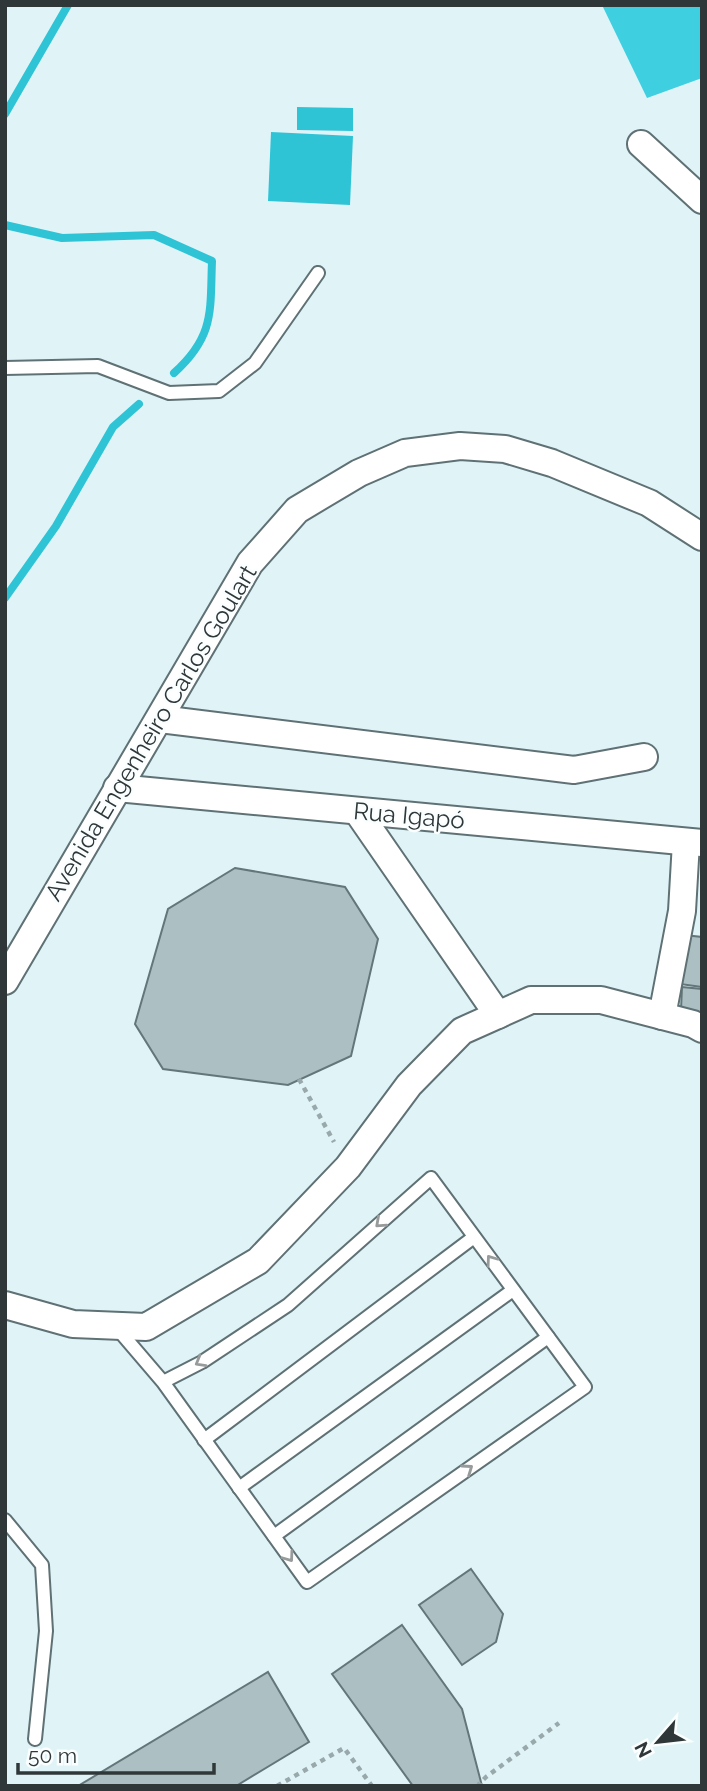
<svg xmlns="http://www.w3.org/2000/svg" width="707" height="1791" font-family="Raleway,sans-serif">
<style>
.forest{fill:#3ecfe1}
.water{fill:#2ec4d6}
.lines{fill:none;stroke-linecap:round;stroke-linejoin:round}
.stream{stroke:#2ec4d6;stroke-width:8}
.building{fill:#acc0c3;stroke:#647679;stroke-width:2}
.lane-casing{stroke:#5f7174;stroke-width:16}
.street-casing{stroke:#5f7174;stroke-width:30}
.path{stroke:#99a8ab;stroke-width:4.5;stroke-dasharray:5 5;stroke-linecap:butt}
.lane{stroke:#fff;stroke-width:12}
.street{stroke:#fff;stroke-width:26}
.oneway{stroke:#979b9c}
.labels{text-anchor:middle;stroke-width:5;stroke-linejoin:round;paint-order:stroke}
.street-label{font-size:24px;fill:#2f3739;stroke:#fafeff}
</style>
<rect width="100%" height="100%" fill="#e0f4f8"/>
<path class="forest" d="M602,5H702V78L647,98Z"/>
<g class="water">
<path d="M297,107L353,108V131L297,130Z"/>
<path d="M271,132L353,136L350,205L268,201Z"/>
</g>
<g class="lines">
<g class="stream">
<path d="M5,114L68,5"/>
<path d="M5,225L62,238L154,235L212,261C210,311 215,336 174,373"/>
<path d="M5,598L56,526L113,427L139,404"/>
</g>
</g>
<g class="building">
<path d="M235,868L345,887L378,939L351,1056L288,1085L163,1069L135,1024L168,909Z"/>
<path d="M684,935L702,937V987L680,984Z"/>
<path d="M682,987L702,989V1015L681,1010Z"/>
<path d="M471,1569L503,1614L496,1642L462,1665L419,1605Z"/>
<path d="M402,1625L462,1709L482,1786H413L332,1674Z"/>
<path d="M268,1672L309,1742L236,1786H78Z"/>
</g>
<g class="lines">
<g class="lane-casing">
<g id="lane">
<path d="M5,368L98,366L169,393L219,391L255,363L318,273"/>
<path d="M116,1327L163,1382L307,1582L585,1387L431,1178L288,1305L202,1362L163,1382"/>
<path d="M204,1440L474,1237"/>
<path d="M239,1488L513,1290"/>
<path d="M5,1520L42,1565L46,1631L35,1739"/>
<path d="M274,1536L548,1337"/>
</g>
</g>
<g class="street-casing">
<g id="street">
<path d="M641,144L702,200"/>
<path d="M160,719L574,770L644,757"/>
<path d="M117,788L702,843"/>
<path d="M357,811L498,1015"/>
<path d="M5,981L250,563L297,510L359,473L405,453L460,446L505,449L552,463L649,503L702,537"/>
<path d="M662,1016L682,911L686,842"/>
<path d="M5,1305L73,1324L146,1327L258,1261L348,1167L409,1085L462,1031L531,1000H601L693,1024L702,1029"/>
</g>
</g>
<g class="path">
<path d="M299,1079L334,1142"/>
<path d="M277,1786L344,1748L372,1786"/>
<path d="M482,1786L479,1784L486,1777L559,1723"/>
</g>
<use href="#lane" class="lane"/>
<use href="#street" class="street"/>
</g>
<defs><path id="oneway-chevron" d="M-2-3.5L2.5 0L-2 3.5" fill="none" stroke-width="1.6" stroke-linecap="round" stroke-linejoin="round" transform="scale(1.75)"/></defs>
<g class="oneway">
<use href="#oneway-chevron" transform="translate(380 1223) rotate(138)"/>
<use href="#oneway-chevron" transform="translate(491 1260) rotate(-126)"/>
<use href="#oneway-chevron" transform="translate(200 1362) rotate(150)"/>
<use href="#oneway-chevron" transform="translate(468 1469) rotate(-35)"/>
<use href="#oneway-chevron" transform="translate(289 1557) rotate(54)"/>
</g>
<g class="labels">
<g class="street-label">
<text transform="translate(151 733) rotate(-59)" y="8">Avenida Engenheiro Carlos Goulart</text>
<text transform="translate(409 816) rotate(5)" y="8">Rua Igapó</text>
</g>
</g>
<rect width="707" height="1791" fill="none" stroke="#2f3739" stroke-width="14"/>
<g transform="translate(658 1742) rotate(242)" stroke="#fafeff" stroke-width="5" paint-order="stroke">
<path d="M0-5L12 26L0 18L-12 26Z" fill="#2f3739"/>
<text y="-10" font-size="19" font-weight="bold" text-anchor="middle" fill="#2f3739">N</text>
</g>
<path d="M18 1763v10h196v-10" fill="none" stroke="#2f3739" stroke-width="3.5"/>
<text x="28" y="1763" font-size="21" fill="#2f3739" stroke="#fafeff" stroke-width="5" paint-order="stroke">50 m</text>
</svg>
